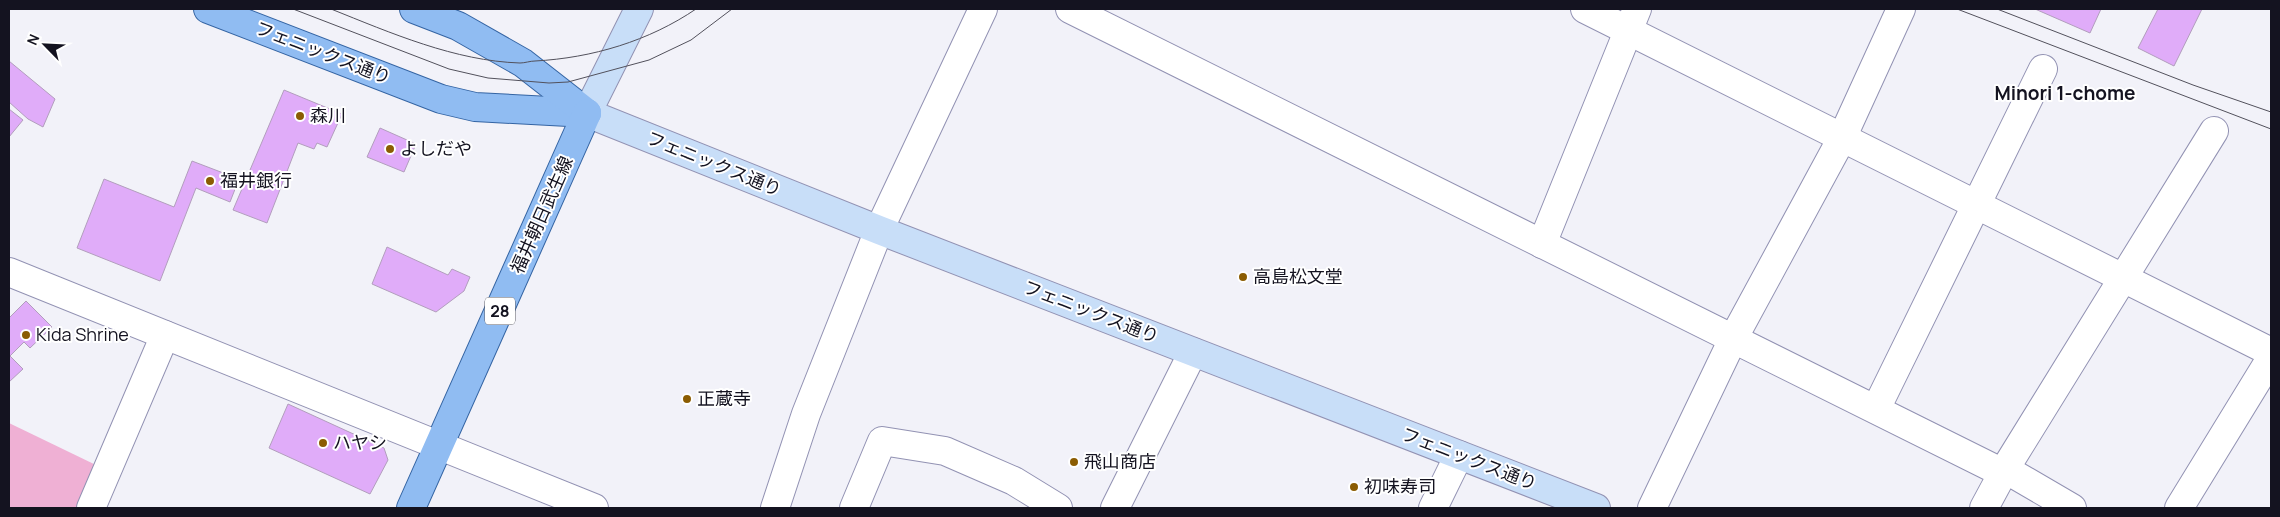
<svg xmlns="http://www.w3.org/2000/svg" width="2280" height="517" font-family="Manrope,'Noto Sans JP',sans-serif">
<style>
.green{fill:#efb0d4}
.building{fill:#e0acf9;stroke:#b29ebd}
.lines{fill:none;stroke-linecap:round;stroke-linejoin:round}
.street-casing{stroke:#9292b3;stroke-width:30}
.secondary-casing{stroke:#9292b3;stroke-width:30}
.primary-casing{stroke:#3464a3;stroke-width:30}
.street{stroke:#fff;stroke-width:28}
.secondary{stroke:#c8def8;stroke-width:28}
.primary{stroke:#90bcf2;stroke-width:28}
.tram{stroke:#52515c;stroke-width:1}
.poi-dot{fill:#8b5c02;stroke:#fff;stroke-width:2}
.labels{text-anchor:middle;stroke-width:4;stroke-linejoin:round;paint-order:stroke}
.shield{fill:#fff;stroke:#5a5a63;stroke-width:1}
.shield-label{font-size:16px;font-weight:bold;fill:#141320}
.street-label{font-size:18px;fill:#141320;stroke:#fff}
.poi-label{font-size:18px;fill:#141320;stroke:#fff;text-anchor:start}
.neighbourhood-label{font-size:19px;font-weight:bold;fill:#141320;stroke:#fff}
</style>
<rect width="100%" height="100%" fill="#f2f2f9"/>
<path class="green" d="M9,423L98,466L80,508H9Z"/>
<g class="building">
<path d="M2035,9H2101L2090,33Z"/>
<path d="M2158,9H2202L2174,66L2138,48Z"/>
<path d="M9,61L55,99L43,127L28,119L9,102Z"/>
<path d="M284,90L342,114L327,147L317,143L314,149L298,143L267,223L233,210Z"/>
<path d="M9,109L23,120L9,137Z"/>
<path d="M380,128L416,144L404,172L367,157Z"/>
<path d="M192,161L239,179L230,202L196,188L160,281L77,248L104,179L174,207Z"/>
<path d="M387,247L448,275L452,269L470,277L464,291L436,312L372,284Z"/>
<path d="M26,301L52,327L30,348L24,342L10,356L23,369L9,382V318Z"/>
<path d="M288,404L384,448L388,460L370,494L269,448Z"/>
</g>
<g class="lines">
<g class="street-casing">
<g id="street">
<path d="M1070,9L2003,473"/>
<path d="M1585,9L2271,352"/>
<path d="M1542,244L1637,9"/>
<path d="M9,272L594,508"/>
<path d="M1876,409L2043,69"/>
<path d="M2005,469L2072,508"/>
<path d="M91,508L165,335"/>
<path d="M775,508L806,414L879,230L983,9"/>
<path d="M854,508L882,441L945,451L1014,481L1058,508"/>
<path d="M1115,508L1193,352"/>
<path d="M1433,508L1459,455"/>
<path d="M1652,508L1733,339L1842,138L1901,9"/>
<path d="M1984,508L2005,469L2214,131"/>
<path d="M2179,508L2271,358"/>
</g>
</g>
<g class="secondary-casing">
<path id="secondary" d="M639,9L587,113L879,230L1596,508"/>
</g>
<g class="primary-casing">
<g id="primary">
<path d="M208,9L441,99L475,107L587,113"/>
<path d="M414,9L458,26L523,63L587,113"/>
<path d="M411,508L587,113"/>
</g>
</g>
<use href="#street" class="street"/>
<use href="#secondary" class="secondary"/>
<use href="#primary" class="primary"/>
<g class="tram">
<path d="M293,9L449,69L488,78L549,83L568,82L649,60L691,40L732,9"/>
<path d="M331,9C391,33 455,61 520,63C525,63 530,61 535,61C592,58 649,41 696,9"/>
<path d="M1957,9L2271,129"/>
<path d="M1997,9L2193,85L2271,112"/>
</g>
</g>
<g class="poi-dot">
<circle cx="300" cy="116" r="5"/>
<circle cx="390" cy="149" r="5"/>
<circle cx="210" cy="181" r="5"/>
<circle cx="1243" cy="277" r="5"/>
<circle cx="26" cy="335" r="5"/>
<circle cx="687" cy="399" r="5"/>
<circle cx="323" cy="443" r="5"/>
<circle cx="1074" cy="462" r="5"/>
<circle cx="1354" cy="487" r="5"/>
</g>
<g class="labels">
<rect class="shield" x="485" y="297.5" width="30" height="27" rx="4"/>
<g class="shield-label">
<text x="500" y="317">28</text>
</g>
<g class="street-label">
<text transform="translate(323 53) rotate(21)" y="6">フェニックス通り</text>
<text transform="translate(714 164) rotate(22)" y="6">フェニックス通り</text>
<text transform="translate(542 215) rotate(-66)" y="6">福井朝日武生線</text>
<text transform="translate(1091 312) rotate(21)" y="6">フェニックス通り</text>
<text transform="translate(1469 459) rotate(21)" y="6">フェニックス通り</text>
</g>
<g class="poi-label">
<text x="310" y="122">森川</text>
<text x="400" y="155">よしだや</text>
<text x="220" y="187">福井銀行</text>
<text x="1253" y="283">高島松文堂</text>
<text x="36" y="341">Kida Shrine</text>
<text x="697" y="405">正蔵寺</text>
<text x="333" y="449">ハヤシ</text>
<text x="1084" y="468">飛山商店</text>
<text x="1364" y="493">初味寿司</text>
</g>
<g class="neighbourhood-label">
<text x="2065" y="100">Minori 1-chome</text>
</g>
</g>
<rect width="2280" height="517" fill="none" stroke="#141320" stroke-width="20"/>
<g transform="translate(45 45) rotate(294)" stroke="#ffffff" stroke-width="4" paint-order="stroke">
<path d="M0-4L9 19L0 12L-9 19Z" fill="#141320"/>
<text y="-8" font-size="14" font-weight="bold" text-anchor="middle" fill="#141320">N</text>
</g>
</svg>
